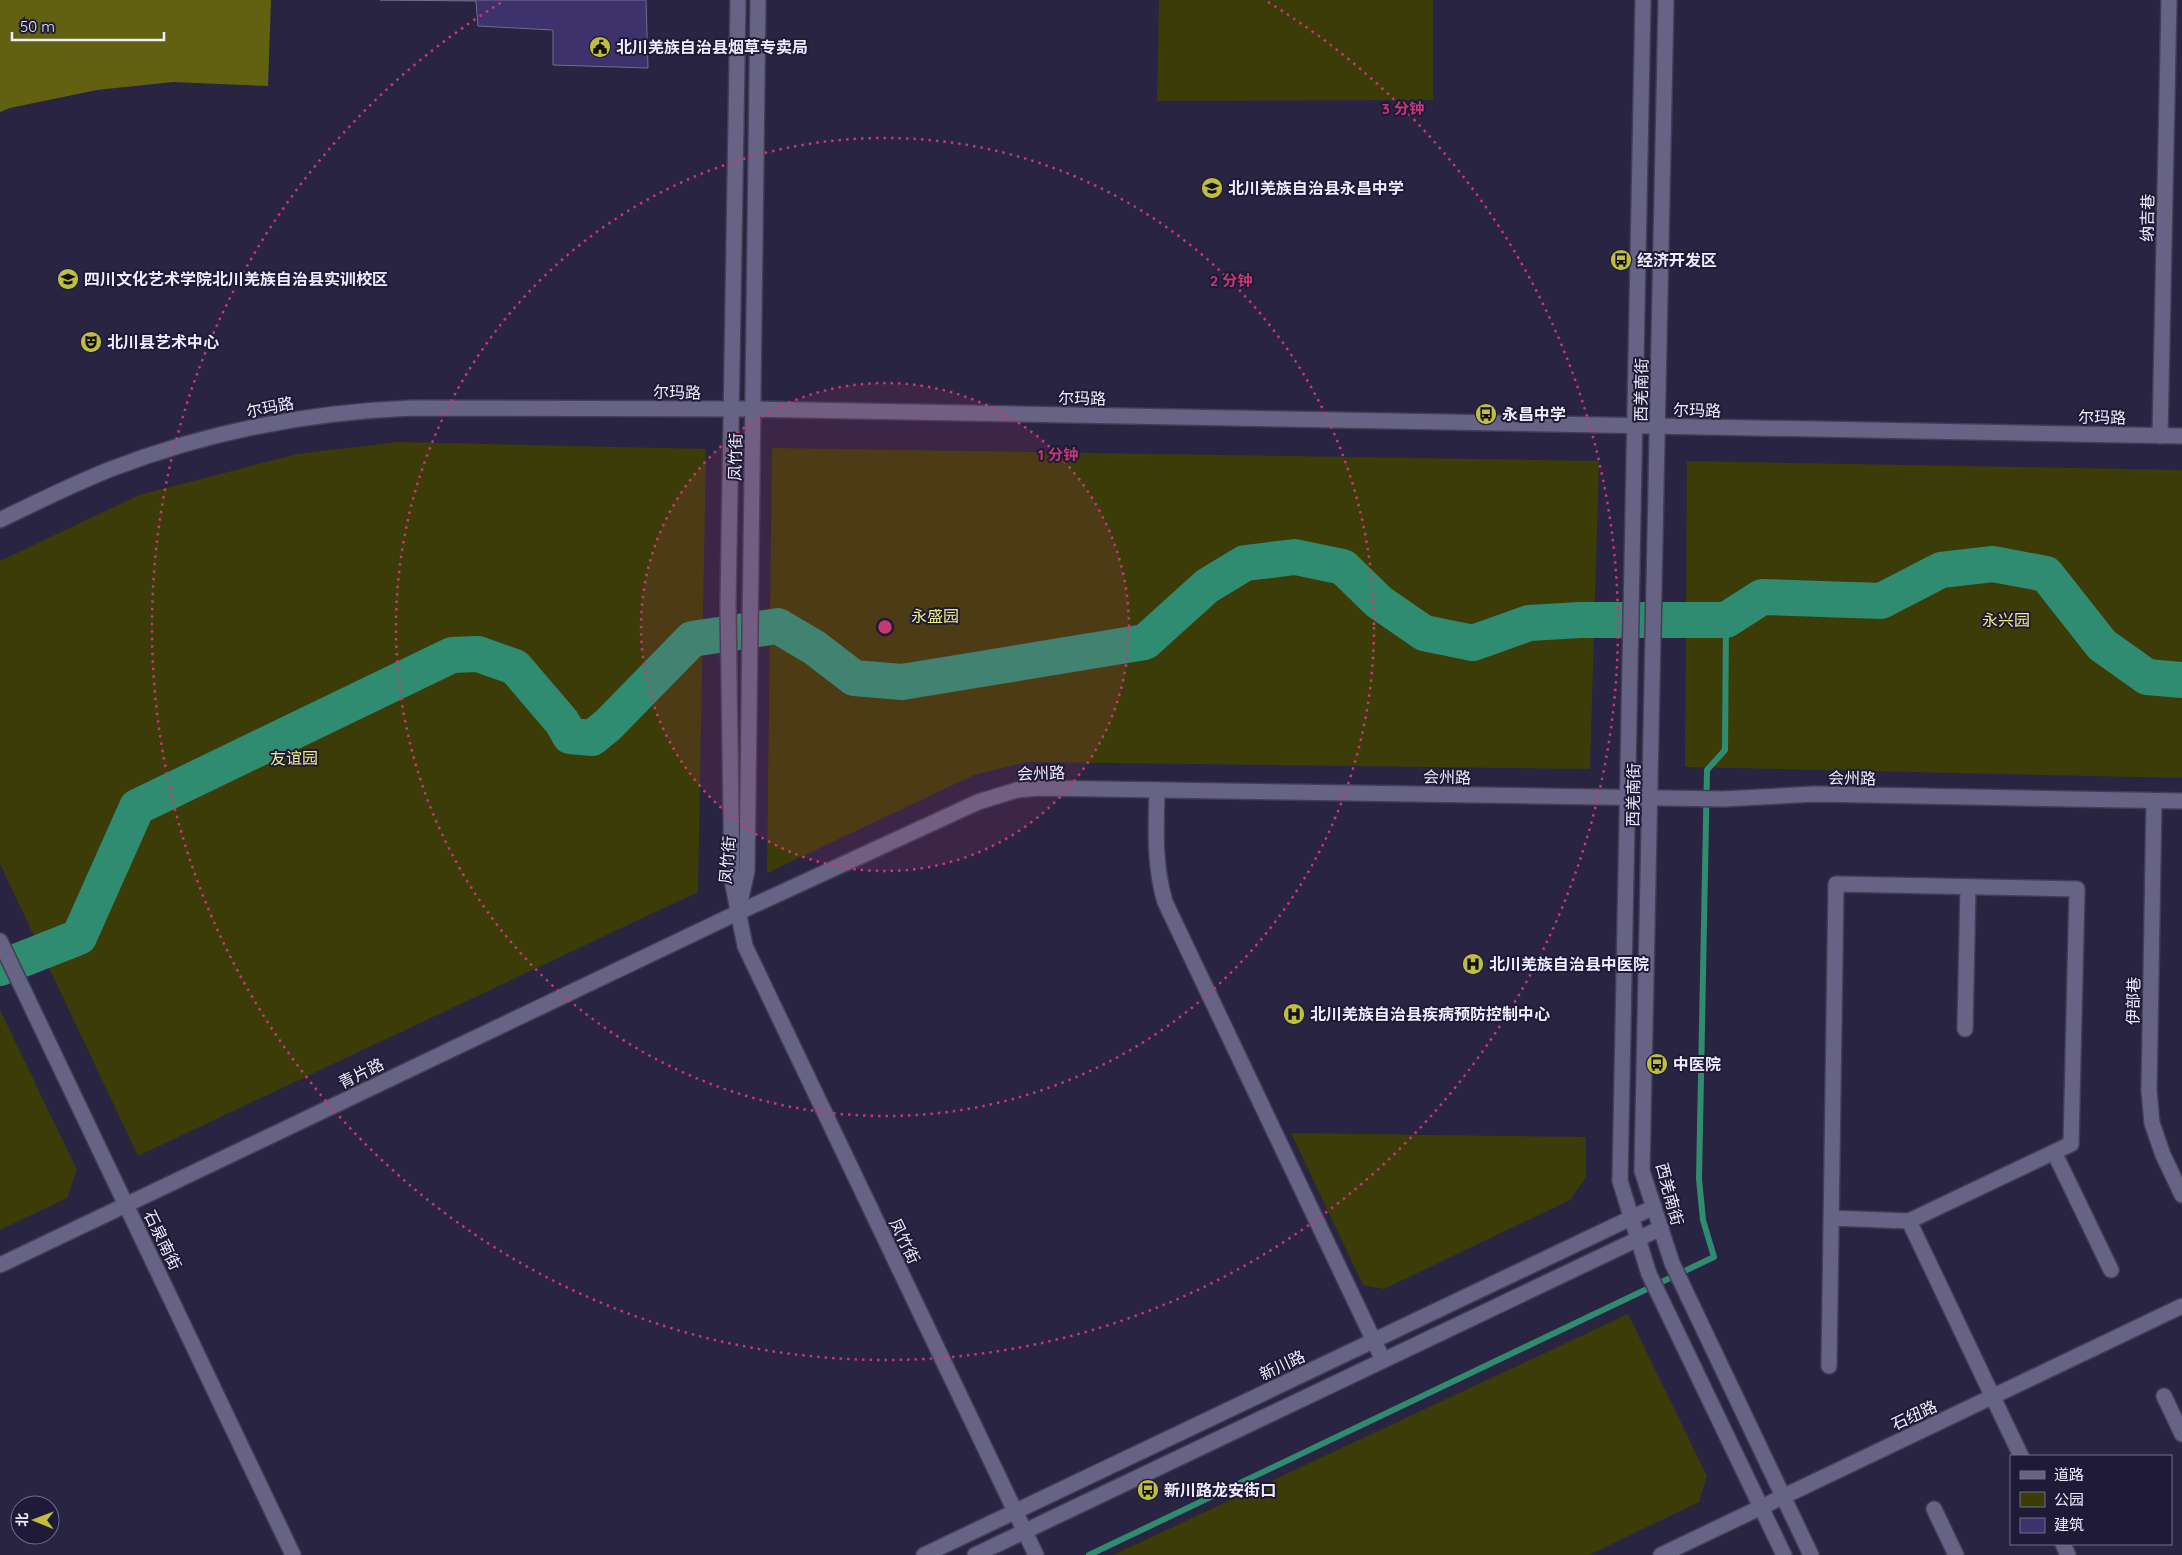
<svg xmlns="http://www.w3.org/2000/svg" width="2182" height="1555" font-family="Quicksand,'Noto Sans SC',sans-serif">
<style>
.green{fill:#3c3c08}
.forest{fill:#626111}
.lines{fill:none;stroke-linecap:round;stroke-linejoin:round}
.stream{stroke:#308c70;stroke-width:6}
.river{stroke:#308c70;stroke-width:36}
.building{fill:#3d326c;stroke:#706d8f}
.minor-casing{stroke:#423d56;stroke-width:18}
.tertiary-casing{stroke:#423d56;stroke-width:18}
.secondary-casing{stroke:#423d56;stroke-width:18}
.minor{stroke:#666385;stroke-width:15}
.tertiary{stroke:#666385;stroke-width:15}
.secondary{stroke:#666385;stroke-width:15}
.ring{fill:none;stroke:#c83873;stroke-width:2.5;stroke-dasharray:2.5 5}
.labels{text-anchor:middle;stroke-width:4;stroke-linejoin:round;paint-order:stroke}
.poi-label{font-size:16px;font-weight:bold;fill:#edecfc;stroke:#1f1a37;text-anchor:start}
.street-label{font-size:16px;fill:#edecfc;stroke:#1f1a37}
.park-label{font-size:16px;fill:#ebec84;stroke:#1f1a37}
.centre{fill:#c83873;stroke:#1f1a37;stroke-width:2.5}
.ring-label{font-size:15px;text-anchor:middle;font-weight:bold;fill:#c83873;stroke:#1f1a37;stroke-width:4;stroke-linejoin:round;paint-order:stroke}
</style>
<rect width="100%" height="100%" fill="#282442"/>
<g class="green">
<path d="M1159,0H1433V100L1157,101Z"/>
<path d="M398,442L706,449L698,892L138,1156L0,864V561L139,495L297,454Z"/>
<path d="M772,448L1599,461L1590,769L1027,762L974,775L767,873Z"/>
<path d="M1687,461L2182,470V778L1685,767Z"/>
<path d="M0,1010L77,1170L67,1198L0,1230Z"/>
<path d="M1291,1133L1586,1137V1177L1570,1200L1384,1289L1363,1285Z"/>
<path d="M1628,1314L1707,1476L1699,1502L1589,1555H1113Z"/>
</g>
<path class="forest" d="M0,0H271L268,86L173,82L97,90L10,108L0,112Z"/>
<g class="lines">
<path class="stream" d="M1089,1555L1714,1257L1703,1220L1699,1179L1707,770L1725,750L1726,620"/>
<path class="river" d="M0,968L79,937L137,807L452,655L478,654L515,667L562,722L570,736L592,738L608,725L692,639L778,626L815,648L854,678L902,682L1145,642L1207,586L1245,563L1295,557L1343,567L1379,602L1424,633L1473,643L1529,623L1580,620H1726L1762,597L1881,601L1941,570L1993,564L2046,574L2102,645L2147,677L2182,680"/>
</g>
<path class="building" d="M380,0H646L648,68L553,65V30L478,26L476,1Z"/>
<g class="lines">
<g class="minor-casing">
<g id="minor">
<path d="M2160,436L2169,0"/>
<path d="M2154,801L2149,1091L2152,1123L2163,1155L2182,1195"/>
<path d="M1965,1029L1968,887"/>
<path d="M2054,1152L2111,1270"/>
<path d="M1909,1221L2021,1456"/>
<path d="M1829,1366L1836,884L2077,889L2071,1144L1909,1221L1831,1218"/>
<path d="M2164,1396L2182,1434"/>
<path d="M1934,1509L1956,1555"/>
<path d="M2063,1544L2068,1555"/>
<path d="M1661,1555L2182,1306"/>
</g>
</g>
<g class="tertiary-casing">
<g id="tertiary">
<path d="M738,0L728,606L732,880L745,946L1036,1555"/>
<path d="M0,520C37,502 73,484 111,469C207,432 310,412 412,408L753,409L2182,436"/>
<path d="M1157,790C1156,829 1154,865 1165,902L1383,1360"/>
<path d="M739,906L747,871L758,0"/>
<path d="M0,941L293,1555"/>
<path d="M0,1265L737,913L978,802L1017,790L1038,788L1723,799L1815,794L2182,801"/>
</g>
</g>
<g class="secondary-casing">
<g id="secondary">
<path d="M1643,0L1620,1181L1649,1274L1784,1555"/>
<path d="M1666,0L1642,1171L1672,1263L1811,1555"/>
<path d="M924,1555L1654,1207"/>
<path d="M975,1555L1661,1228"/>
</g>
</g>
<use href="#minor" class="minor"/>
<use href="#tertiary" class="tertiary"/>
<use href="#secondary" class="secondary"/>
</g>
<circle cx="885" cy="627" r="244" fill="#c83873" fill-opacity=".12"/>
<g class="ring">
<circle cx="885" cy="627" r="244"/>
<circle cx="885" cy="627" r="489"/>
<path d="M1268 2A733 733 0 1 1 502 2"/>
</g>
<defs>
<g id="civic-disc" transform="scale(1.125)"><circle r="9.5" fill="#bfbe41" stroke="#1f1a37"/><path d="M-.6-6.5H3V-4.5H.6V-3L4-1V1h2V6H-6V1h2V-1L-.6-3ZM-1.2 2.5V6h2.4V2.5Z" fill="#111"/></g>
<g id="school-disc" transform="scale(1.125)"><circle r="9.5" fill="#bfbe41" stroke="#1f1a37"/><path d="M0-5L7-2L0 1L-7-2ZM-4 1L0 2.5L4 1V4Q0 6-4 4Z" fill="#111"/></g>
<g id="bus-disc" transform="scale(1.125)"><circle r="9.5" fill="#bfbe41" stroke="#1f1a37"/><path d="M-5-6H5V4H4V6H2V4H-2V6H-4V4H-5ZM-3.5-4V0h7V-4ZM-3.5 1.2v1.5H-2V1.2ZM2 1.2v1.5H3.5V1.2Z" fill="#111"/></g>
<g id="university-disc" transform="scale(1.125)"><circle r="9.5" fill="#bfbe41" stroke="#1f1a37"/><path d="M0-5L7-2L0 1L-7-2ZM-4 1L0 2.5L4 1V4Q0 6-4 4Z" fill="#111"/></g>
<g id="theatre-disc" transform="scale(1.125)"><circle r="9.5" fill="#bfbe41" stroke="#1f1a37"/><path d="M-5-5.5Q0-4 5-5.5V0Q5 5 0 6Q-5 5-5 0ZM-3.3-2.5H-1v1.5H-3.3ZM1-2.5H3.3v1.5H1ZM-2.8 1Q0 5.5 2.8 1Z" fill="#111"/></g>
<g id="hospital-disc" transform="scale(1.125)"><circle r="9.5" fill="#bfbe41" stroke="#1f1a37"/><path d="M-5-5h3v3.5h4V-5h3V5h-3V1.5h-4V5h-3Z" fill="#111"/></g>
</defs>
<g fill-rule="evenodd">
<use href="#civic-disc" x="600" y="47"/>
<use href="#school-disc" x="1212" y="188"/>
<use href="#bus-disc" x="1621" y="260"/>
<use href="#university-disc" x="68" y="279"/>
<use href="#theatre-disc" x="91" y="342"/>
<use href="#bus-disc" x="1486" y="414"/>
<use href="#hospital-disc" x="1473" y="964"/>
<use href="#hospital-disc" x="1294" y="1014"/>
<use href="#bus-disc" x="1657" y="1064"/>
<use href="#bus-disc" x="1148" y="1490"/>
</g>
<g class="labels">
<g class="poi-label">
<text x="616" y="53">北川羌族自治县烟草专卖局</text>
<text x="1228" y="194">北川羌族自治县永昌中学</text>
<text x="1637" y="266">经济开发区</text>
<text x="84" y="285">四川文化艺术学院北川羌族自治县实训校区</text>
<text x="107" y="348">北川县艺术中心</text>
<text x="1502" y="420">永昌中学</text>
<text x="1489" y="970">北川羌族自治县中医院</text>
<text x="1310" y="1020">北川羌族自治县疾病预防控制中心</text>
<text x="1673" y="1070">中医院</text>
<text x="1164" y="1496">新川路龙安街口</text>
</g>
<g class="street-label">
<text transform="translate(2147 218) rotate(-89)" y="6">纳吉巷</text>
<text transform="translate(1641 390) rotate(-89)" y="6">西羌南街</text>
<text transform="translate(677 392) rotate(1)" y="6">尔玛路</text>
<text transform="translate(1082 398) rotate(1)" y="6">尔玛路</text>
<text transform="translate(270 407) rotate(-11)" y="6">尔玛路</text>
<text transform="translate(1697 410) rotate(1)" y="6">尔玛路</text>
<text transform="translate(2102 417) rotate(1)" y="6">尔玛路</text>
<text transform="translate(735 457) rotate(-89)" y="6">凤竹街</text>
<text transform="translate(1041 773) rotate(-2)" y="6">会州路</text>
<text transform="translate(1447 777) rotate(1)" y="6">会州路</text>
<text transform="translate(1852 778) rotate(1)" y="6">会州路</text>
<text transform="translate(1633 795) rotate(-89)" y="6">西羌南街</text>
<text transform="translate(727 860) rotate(-85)" y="6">凤竹街</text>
<text transform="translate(2133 1001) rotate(-89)" y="6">伊部巷</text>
<text transform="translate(361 1073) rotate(-26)" y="6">青片路</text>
<text transform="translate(1670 1194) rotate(75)" y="6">西羌南街</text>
<text transform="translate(163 1240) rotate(64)" y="6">石泉南街</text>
<text transform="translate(905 1241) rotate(64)" y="6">凤竹街</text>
<text transform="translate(1282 1365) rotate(-25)" y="6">新川路</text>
<text transform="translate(1914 1415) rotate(-25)" y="6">石纽路</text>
</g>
<g class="park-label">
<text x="935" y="622">永盛园</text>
<text x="2006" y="626">永兴园</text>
<text x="294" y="764">友谊园</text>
</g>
</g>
<circle cx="885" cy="627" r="8" class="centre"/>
<g class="ring-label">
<text x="1403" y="114">3 分钟</text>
<text x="1231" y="286">2 分钟</text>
<text x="1058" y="460">1 分钟</text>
</g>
<rect x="2010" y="1455" width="162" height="90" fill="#1f1a37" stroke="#716e86"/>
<rect x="2020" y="1471" width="25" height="8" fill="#666385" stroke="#716e86"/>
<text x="2054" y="1480" font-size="15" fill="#edecfc">道路</text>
<rect x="2020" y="1492" width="25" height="15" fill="#3c3c08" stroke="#716e86"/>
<text x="2054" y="1505" font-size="15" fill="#edecfc">公园</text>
<rect x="2020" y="1518" width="25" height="15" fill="#3d326c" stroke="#716e86"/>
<text x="2054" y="1530" font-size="15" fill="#edecfc">建筑</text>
<g transform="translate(35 1520) rotate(271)"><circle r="24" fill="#1f1a37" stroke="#716e86"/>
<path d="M0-4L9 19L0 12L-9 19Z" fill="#bfbe41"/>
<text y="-8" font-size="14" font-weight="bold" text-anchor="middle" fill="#edecfc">北</text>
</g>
<path d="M12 32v8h152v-8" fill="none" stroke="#edecfc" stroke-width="2.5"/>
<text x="20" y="32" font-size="15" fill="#edecfc" stroke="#1f1a37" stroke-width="4" paint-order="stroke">50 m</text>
</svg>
